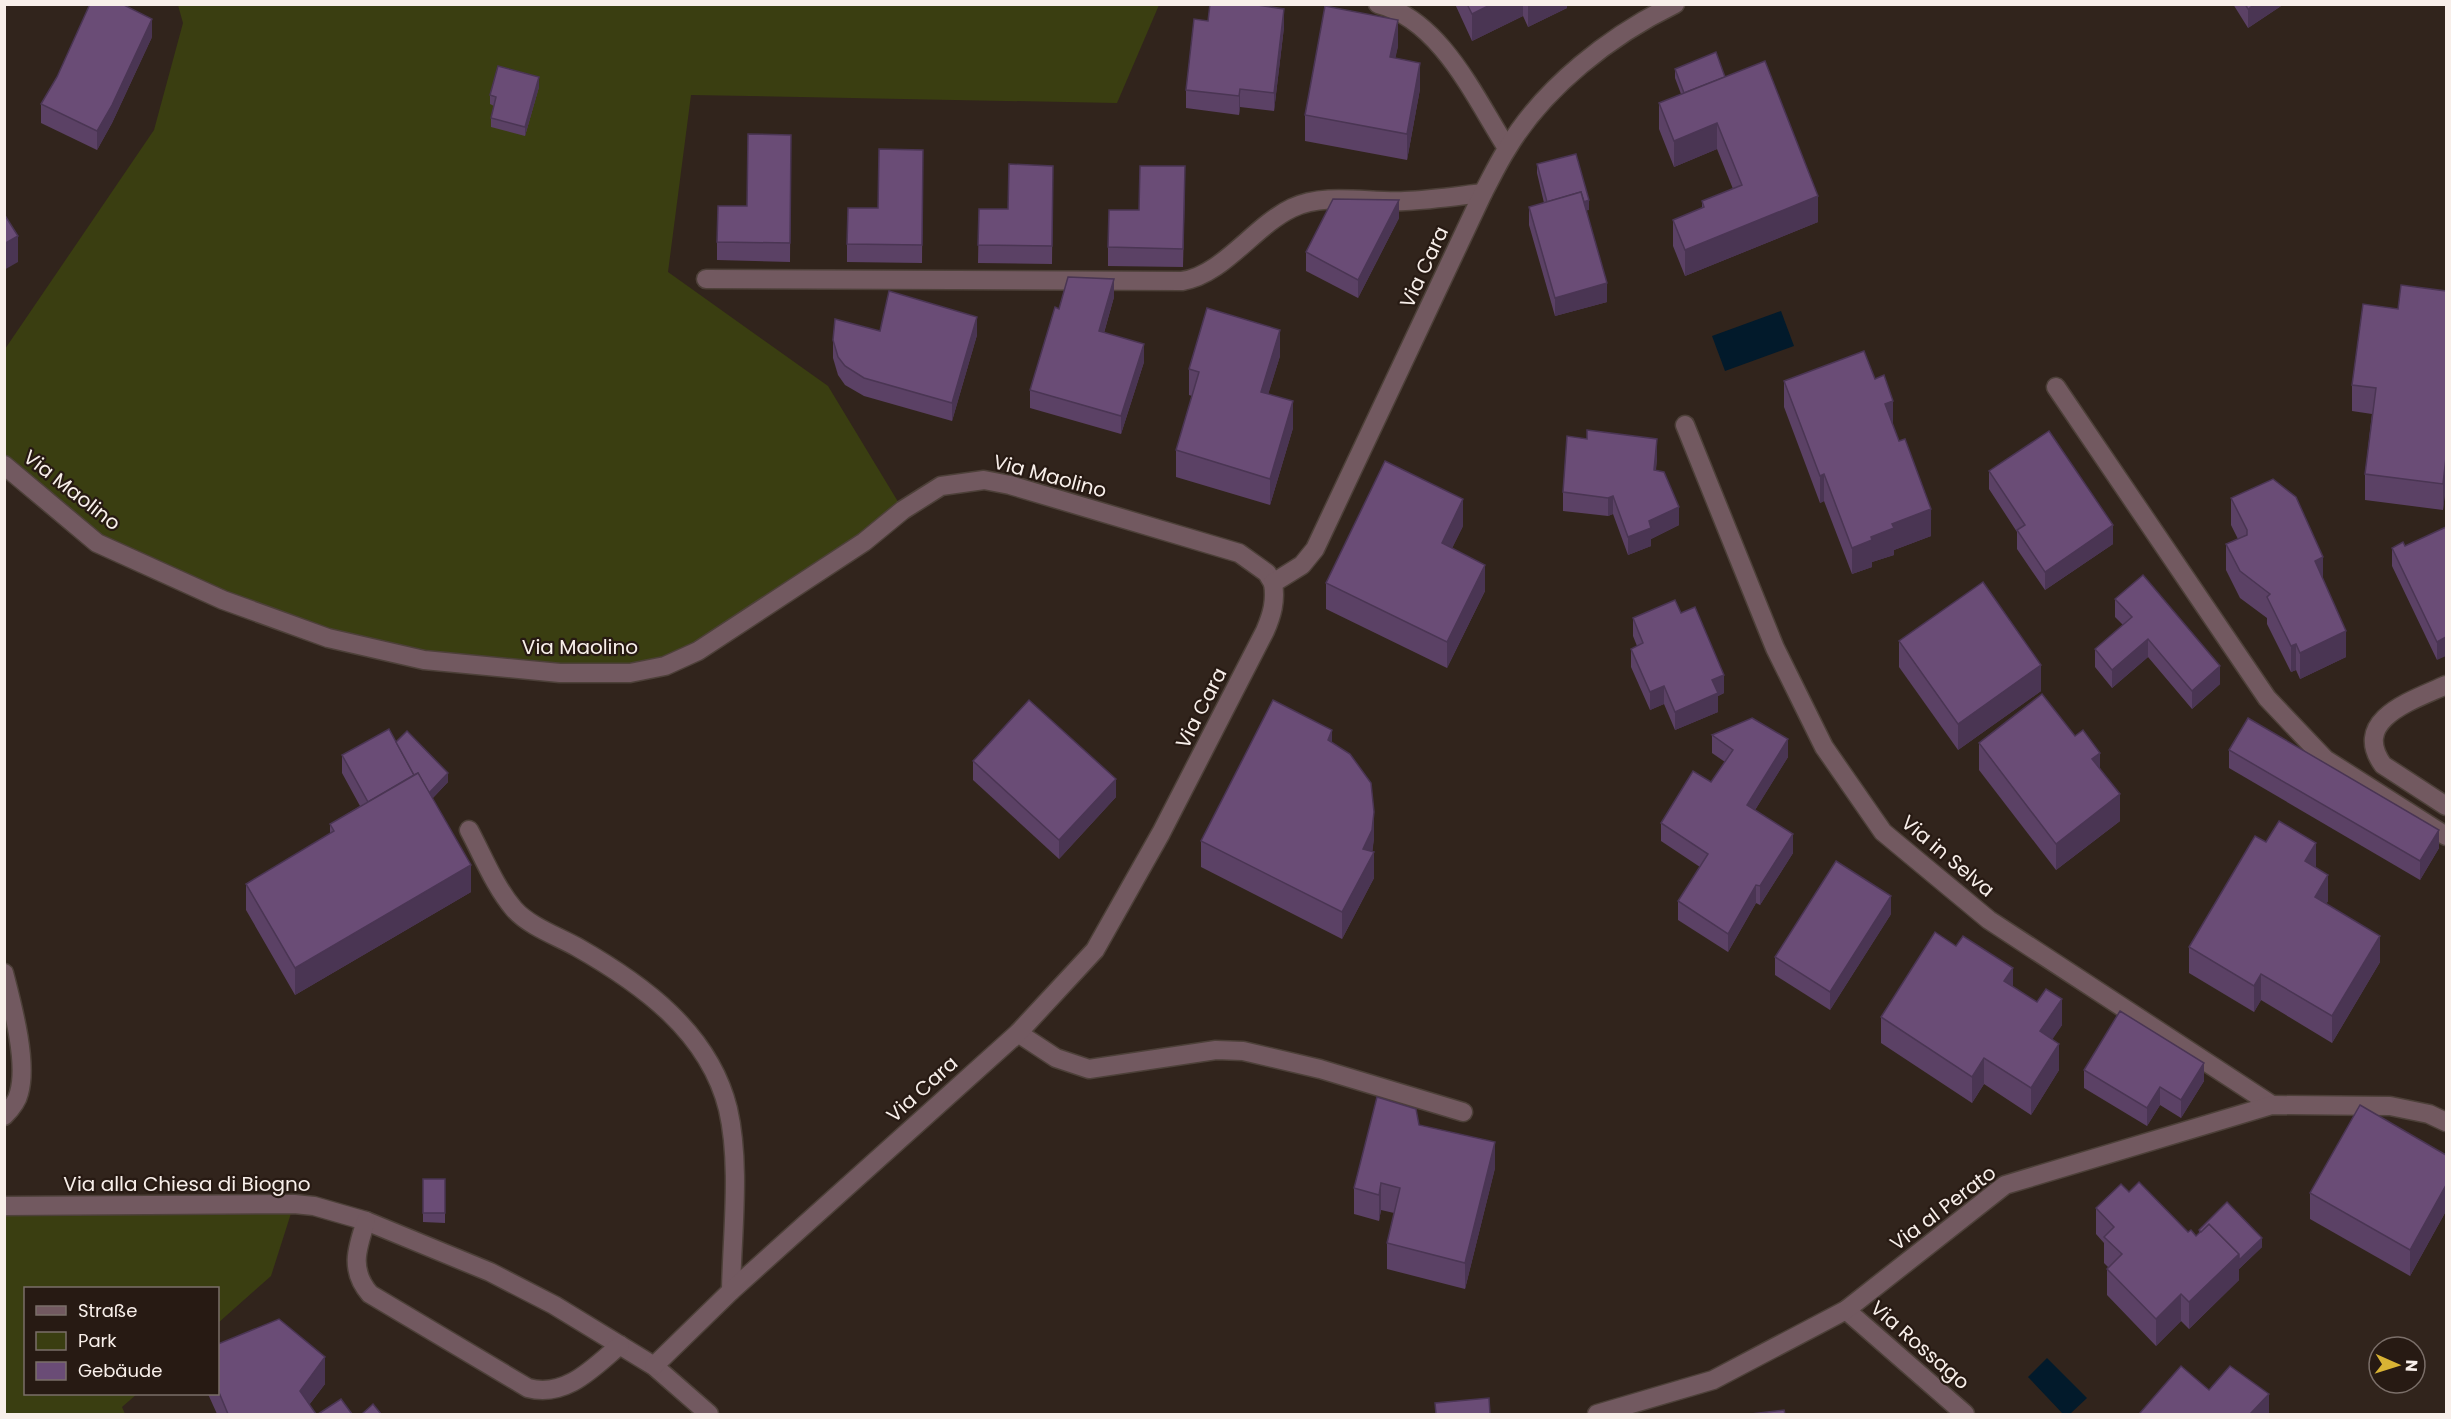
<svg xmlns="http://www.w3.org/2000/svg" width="2451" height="1419" font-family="Poppins,sans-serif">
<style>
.green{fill:#3a3e11}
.water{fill:#021a2b}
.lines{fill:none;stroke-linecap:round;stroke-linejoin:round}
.minor-casing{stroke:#4d4039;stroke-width:21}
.minor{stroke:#725960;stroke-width:18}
.wall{fill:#5b4165}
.shaded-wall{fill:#4a3553}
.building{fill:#6a4c76;stroke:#4a3553;stroke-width:1.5}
.labels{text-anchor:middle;stroke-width:4.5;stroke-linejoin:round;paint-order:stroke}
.street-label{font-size:20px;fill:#f8efea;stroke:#271a13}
</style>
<rect width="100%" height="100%" fill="#31241c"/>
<g class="green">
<path d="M178,5H1159L1117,103L691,95L668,272L828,386L903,510L665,666L560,673L328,638L97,543L5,465V349L154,130L183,23Z"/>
<path d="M294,1204L271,1276L218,1323V1288H26V1394H137L122,1407L125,1414H5L4,1206Z"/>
</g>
<g class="water">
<path d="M1781,311L1794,346L1725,371L1712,336Z"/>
<path d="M2047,1358L2087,1398L2070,1414H2063L2028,1377Z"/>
</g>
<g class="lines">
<g class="minor-casing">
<g id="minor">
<path d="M1378,4C1441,20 1475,98 1507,148"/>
<path d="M706,279L1182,281C1223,275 1254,226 1292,208C1325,192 1369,203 1405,201C1431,200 1457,196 1483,193"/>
<path d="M2056,387L2267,698L2325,759L2446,836"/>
<path d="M1685,425L1775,648L1824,747L1883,832L1989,920L2272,1105"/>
<path d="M4,465L97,543L223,600L328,638L424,660L560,673H630L665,666L698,651L864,542L903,510L941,486L984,480L1010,485L1239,553L1267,573L1273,583"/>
<path d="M2446,685C2414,700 2350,719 2383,765L2446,806"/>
<path d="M469,830C483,856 495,887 514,909C529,926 557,936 577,947C642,984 709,1032 728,1109C741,1165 732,1234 731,1291"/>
<path d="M4,973C12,1004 28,1062 19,1093C17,1102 11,1109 4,1116"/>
<path d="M1018,1033L1056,1058L1089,1069L1216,1050L1243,1051L1320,1069L1463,1112"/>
<path d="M4,1206L294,1204L314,1206L366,1221L490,1272L554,1305L654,1366L709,1414"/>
<path d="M366,1221C357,1248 349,1270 370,1294L528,1388C566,1398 593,1368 620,1345"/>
<path d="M1846,1310L1965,1414"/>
<path d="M654,1366L731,1291L1018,1033L1095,950L1161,833L1265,631C1272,615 1276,601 1273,583L1302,565L1315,549L1483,193C1491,178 1498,163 1507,149C1544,87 1611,35 1675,4"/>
<path d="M1597,1414L1713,1380L1846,1310L2005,1185L2272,1105L2390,1106L2429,1114L2446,1122"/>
</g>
</g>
<use href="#minor" class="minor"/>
</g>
<g class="wall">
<path d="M1455,4H1567V8L1528,27L1523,16L1472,41Z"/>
<path d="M2233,4H2284L2248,28Z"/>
<path d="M1208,21L1284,27L1274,111L1240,107L1239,115L1186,108V90Z"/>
<path d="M152,37L112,123L97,150L41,123V104Z"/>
<path d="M1398,46L1395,58L1420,89L1407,160L1305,141V115Z"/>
<path d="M1675,69L1725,77L1818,222L1685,276L1673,246V220L1702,208V201L1733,189L1717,149L1674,167L1659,129V103L1681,94L1675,78Z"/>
<path d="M539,87L525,136L491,127V118L494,106L490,104V95Z"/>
<path d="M791,135L790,262L717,260V242L747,206Z"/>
<path d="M923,150L922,263L847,262V244L878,208Z"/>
<path d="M1537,164L1589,210H1586L1607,302L1555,316L1529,225V207L1544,203L1537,173Z"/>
<path d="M1053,166L1052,264L978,263L979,209H1008Z"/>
<path d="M1185,185L1183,267L1108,266V247L1139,210Z"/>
<path d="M1399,218L1358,298L1306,271V252Z"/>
<path d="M2446,291V484L2443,510L2365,500V474L2372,414L2352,411V385L2398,309Z"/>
<path d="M1114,297L1104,333L1144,362L1121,434L1030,408V390L1059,309Z"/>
<path d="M880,331L977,335L952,421L864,396L845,385L838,375L833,358V340Z"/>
<path d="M1280,356L1268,394L1293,428L1270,505L1176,477V450L1192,396L1189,395V369Z"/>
<path d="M1784,381L1893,426L1931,536L1894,550V555L1872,562V567L1852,574L1824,501L1820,503L1784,407Z"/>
<path d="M1657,457L1656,470L1679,525L1651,539V546L1628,555L1613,514L1608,516L1563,511V492Z"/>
<path d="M1989,471L2113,544L2045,590L2017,549V532L1989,489Z"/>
<path d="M2231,498L2323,579L2346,657L2300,679L2296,670L2291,672L2267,624V618L2240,598L2226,570V544L2238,539L2231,525Z"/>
<path d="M1463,526L1452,548L1485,591L1447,668L1326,609V583Z"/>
<path d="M2446,527L2437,660L2392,566V548L2405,546Z"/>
<path d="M2115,599L2220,684L2192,709L2148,657L2112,688L2095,667V649L2123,625L2115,617Z"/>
<path d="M1681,613L1724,693L1718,696V712L1675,730L1664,704L1650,710L1631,667V649L1637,646L1633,636V618Z"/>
<path d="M1899,641L2041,691L1958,750L1899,667Z"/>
<path d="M1712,735L1788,757L1755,810L1793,853L1760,905L1756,903L1728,952L1678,920V901L1700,867L1661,841V823L1711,782L1725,762L1712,753Z"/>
<path d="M396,742L448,782L432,799L471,892L295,995L246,910V884L330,834V824L360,806L342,773V755Z"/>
<path d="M1332,742L1374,838L1372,852L1374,878L1342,939L1201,867V841Z"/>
<path d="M1979,743L2100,768L2120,821L2056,870L1979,770Z"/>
<path d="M2229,750L2439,848L2420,880L2229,768Z"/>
<path d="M973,761L1116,797L1059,859L973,780Z"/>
<path d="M2266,842L2316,868L2328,901L2326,904L2380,962L2332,1043L2261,1000L2254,1012L2189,973V947Z"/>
<path d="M1891,914L1830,1010L1775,975V957Z"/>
<path d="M2013,987L2062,1025L2052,1039L2059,1070L2031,1115L1984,1084L1972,1103L1881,1043V1017Z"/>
<path d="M2084,1070L2204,1081L2181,1118L2160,1105L2147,1126L2084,1088Z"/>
<path d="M1419,1125L1495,1168L1465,1289L1387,1269V1243L1394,1213L1381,1210L1379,1221L1354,1214V1188Z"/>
<path d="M2446,1155V1211L2410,1276L2310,1219V1193Z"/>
<path d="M423,1179H445V1223L423,1222Z"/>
<path d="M2129,1192L2188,1232L2196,1236L2199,1233V1230L2262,1247L2239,1269V1280L2189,1329L2181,1321L2156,1346L2107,1295V1269L2108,1267L2104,1263V1243L2096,1234V1208Z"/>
<path d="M218,1344L325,1384L309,1405L316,1414H217L208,1394H218Z"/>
</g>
<g class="shaded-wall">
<path d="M1492,4H1523V16L1472,41V14Z"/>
<path d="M1528,4H1567V8L1528,27Z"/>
<path d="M2255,4H2284L2248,28V9Z"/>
<path d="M1284,9V27L1274,111V93Z"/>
<path d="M152,19V37L112,123L97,150V131Z"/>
<path d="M1398,20V46L1390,84V57Z"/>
<path d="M1420,63V89L1407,160V134Z"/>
<path d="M539,77V87L525,136V127Z"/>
<path d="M1240,89V107L1239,115V96Z"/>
<path d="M1717,123V149L1674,167V141Z"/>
<path d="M1818,196V222L1685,276V250Z"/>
<path d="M1399,200V218L1358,298V280Z"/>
<path d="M1589,200V210L1549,220V210Z"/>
<path d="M18,236V262L4,270V244Z"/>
<path d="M1114,279V297L1099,350V331Z"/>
<path d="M1607,283V302L1555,316V298Z"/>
<path d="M977,317V335L952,421V403Z"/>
<path d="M1280,330V356L1261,418V392Z"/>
<path d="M1144,344V362L1121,434V416Z"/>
<path d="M1293,401V428L1270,505V479Z"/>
<path d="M1893,401V427L1885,404Z"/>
<path d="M1657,439V457L1654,488V470Z"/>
<path d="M2446,457V484L2443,510V484Z"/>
<path d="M1824,474V501L1820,503V476Z"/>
<path d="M1613,496V514L1608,516V498Z"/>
<path d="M1463,499V526L1442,569V543Z"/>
<path d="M1679,507V525L1651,539V546L1628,555V537L1649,521Z"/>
<path d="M1931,509V536L1894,550V555L1872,562V567L1852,574V548L1892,524Z"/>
<path d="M2113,525V544L2045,590V572Z"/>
<path d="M2323,557V584L2315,561Z"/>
<path d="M1485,565V591L1447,668V642Z"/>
<path d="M2346,631V657L2300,679V653Z"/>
<path d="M2446,637V656L2437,660V642Z"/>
<path d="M2148,639V657L2112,688V670Z"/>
<path d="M2296,644V670L2291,672V646Z"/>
<path d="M2041,665V691L1958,750V724Z"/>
<path d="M2220,666V684L2192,709V691Z"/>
<path d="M1724,675V693L1718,696V712L1675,730V712L1712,680Z"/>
<path d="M1664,686V704L1650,710V692Z"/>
<path d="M1332,730V757L1328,740Z"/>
<path d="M1788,739V757L1747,823V805Z"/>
<path d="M2100,753V779L2092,759Z"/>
<path d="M448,773V782L423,808V799Z"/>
<path d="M1116,779V797L1059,859V840Z"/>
<path d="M2120,794V821L2056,870V844Z"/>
<path d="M1374,812V838L1372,856L1374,852V878L1342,939V912Z"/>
<path d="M2439,830V848L2420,880V861Z"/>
<path d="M1793,834V853L1760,905V886Z"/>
<path d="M2316,843V869L2305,861Z"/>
<path d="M471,865V892L295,995V968Z"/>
<path d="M2328,875V901L2315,923V897Z"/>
<path d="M1756,885V903L1728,952V934Z"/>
<path d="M1891,896V914L1830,1010V992Z"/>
<path d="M2380,936V962L2332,1043V1016Z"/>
<path d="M2013,968V995L2004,981Z"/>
<path d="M2261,974V1000L2254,1012V986Z"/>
<path d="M2062,999V1025L2040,1058V1031Z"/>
<path d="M2059,1044V1070L2031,1115V1088Z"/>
<path d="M1984,1058V1084L1972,1103V1077Z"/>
<path d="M2204,1063V1081L2181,1118V1100Z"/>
<path d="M2160,1087V1105L2147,1126V1108Z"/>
<path d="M1495,1142V1168L1465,1289V1263Z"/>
<path d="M1381,1183V1210L1379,1221V1195Z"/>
<path d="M2446,1185V1211L2410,1276V1250Z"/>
<path d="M2262,1238V1247L2239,1269V1280L2189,1329V1302L2239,1254Z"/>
<path d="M2181,1294V1321L2156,1346V1319Z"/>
<path d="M325,1357V1384L302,1414L300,1391Z"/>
<path d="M2269,1394V1414H2250Z"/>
</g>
<g class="building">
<path d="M90,4H122L152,19L112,105L97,131L41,104L57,77Z"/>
<path d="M1210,4H1251L1284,9L1274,93L1240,89L1239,96L1186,90L1194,19L1208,21Z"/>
<path d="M1467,4H1492L1472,14Z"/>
<path d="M2245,4H2255L2248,9Z"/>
<path d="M1325,6L1398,20L1390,57L1420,63L1407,134L1305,115Z"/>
<path d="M1716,52L1725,77L1684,93L1675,69Z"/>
<path d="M1765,61L1818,196L1685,250L1673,220L1704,207L1702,201L1742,185L1717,123L1674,141L1659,103Z"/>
<path d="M498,66L539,77L525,127L491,118L496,97L490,95Z"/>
<path d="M748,134L791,135L790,243L717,242L718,206H747Z"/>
<path d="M879,149L923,150L922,245L847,244L848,208H878Z"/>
<path d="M1576,154L1589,200L1584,202L1581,192L1547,202L1537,164Z"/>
<path d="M1009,164L1053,166L1052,246L978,245L979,209H1008Z"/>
<path d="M1140,166H1185L1183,249L1108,247L1109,210H1139Z"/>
<path d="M1581,192L1607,283L1555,298L1529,207Z"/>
<path d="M1333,199L1399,200L1358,280L1306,252Z"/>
<path d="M4,214L18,236L4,244Z"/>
<path d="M1068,277L1114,279L1099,331L1144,344L1121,416L1030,390L1055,307L1059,309Z"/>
<path d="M2401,285L2446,291V457L2443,484L2365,474L2376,388L2352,385L2363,304L2398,309Z"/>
<path d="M889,291L977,317L952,403L864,378L845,366L838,357L833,340L835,319L880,331Z"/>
<path d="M1207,308L1280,330L1261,392L1293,401L1270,479L1176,450L1199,372L1189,369Z"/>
<path d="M1864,351L1875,379L1884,375L1893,401L1885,404L1899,441L1905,439L1931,509L1892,524L1894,528L1871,537L1872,540L1852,548L1824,474L1820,476L1784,381Z"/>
<path d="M1587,430L1657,439L1654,470L1664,472L1679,507L1649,521L1651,528L1628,537L1613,496L1608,498L1563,492L1567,436L1587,439Z"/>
<path d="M2049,431L2113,525L2045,572L2017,530L2025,525L1989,471Z"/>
<path d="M1385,461L1463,499L1442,543L1485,565L1447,642L1326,583Z"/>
<path d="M2273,479L2296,497L2323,557L2315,561L2346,631L2300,653L2296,644L2291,646L2267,597L2270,594L2240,571L2226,544L2247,535V530L2231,498Z"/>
<path d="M2446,527V637L2437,642L2392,548L2403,542L2405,546Z"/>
<path d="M2143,575L2220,666L2192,691L2148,639L2112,670L2095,649L2132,617L2115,599Z"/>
<path d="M1983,582L2041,665L1958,724L1899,641Z"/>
<path d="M1675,600L1681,613L1695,607L1724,675L1712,680L1718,693L1675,712L1664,686L1650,692L1631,649L1643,643L1633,618Z"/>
<path d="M2042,694L2075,736L2083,730L2100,753L2092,759L2120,794L2056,844L1979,743Z"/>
<path d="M1029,700L1116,779L1059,840L973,761Z"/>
<path d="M1273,700L1332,730L1328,740L1350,754L1371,783L1374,812L1372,830L1363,849L1374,852L1342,912L1201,841Z"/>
<path d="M1752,718L1788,739L1747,805L1793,834L1760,886L1756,885L1728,934L1678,901L1708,854L1661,823L1693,771L1711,782L1733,750L1712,735Z"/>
<path d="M2248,718L2439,830L2420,861L2229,750Z"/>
<path d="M389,729L414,775L368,802L342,755Z"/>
<path d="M407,731L448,773L429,793L418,773L414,775L396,742Z"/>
<path d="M418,773L471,865L295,968L246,884L334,831L330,824Z"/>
<path d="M2279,821L2316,843L2305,861L2328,875L2315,897L2380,936L2332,1016L2261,974L2254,986L2189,947L2255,836L2266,842Z"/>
<path d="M1836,861L1891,896L1830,992L1775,957Z"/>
<path d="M1935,932L1956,946L1963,936L2013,968L2004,981L2037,1002L2046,989L2062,999L2040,1031L2059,1044L2031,1088L1984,1058L1972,1077L1881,1017Z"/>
<path d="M2120,1011L2204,1063L2181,1100L2160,1087L2147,1108L2084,1070Z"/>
<path d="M1377,1097L1416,1109L1419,1125L1495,1142L1465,1263L1387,1243L1400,1188L1381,1183L1379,1195L1354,1188Z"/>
<path d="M2360,1105L2446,1155V1185L2410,1250L2310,1193Z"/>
<rect x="423" y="1179" width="22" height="34"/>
<path d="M2139,1182L2188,1232L2191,1230L2196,1236L2209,1224L2239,1254L2189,1302L2181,1294L2156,1319L2107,1269L2122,1254L2104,1237L2114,1227L2096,1208L2121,1184L2129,1192Z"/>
<path d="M2227,1202L2262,1238L2239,1260V1254L2209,1224L2201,1232L2199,1230Z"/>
<path d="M279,1319L325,1357L300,1391L316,1414H228L218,1390V1344Z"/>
<path d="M2181,1366L2209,1390L2230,1366L2269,1394L2250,1414H2139Z"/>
<path d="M1489,1398L1490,1414H1436L1435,1403Z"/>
<path d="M341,1399L352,1414H318Z"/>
<path d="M373,1404L381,1414H362Z"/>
<path d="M1784,1410L1785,1414H1751Z"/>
</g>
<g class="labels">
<g class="street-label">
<text transform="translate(1424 267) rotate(-65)" y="7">Via Cara</text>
<text transform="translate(1050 476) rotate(15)" y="7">Via Maolino</text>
<text transform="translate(72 490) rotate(38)" y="7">Via Maolino</text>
<text x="580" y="654">Via Maolino</text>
<text transform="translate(1201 708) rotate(-63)" y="7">Via Cara</text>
<text transform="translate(1948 856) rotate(40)" y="7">Via in Selva</text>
<text transform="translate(922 1089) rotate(-42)" y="7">Via Cara</text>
<text x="187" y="1191">Via alla Chiesa di Biogno</text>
<text transform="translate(1943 1208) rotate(-37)" y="7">Via al Perato</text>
<text transform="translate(1920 1345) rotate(41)" y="7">Via Rossago</text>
</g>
</g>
<rect width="2451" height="1419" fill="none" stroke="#f8efea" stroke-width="12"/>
<rect x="24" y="1287" width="195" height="108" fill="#271a13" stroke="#7b6f69" stroke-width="1.5"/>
<rect x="36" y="1306" width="30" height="9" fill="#725960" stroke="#7b6f69" stroke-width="1.5"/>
<text x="78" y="1317" font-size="18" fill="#f8efea">Straße</text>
<rect x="36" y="1332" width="30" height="18" fill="#3a3e11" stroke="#7b6f69" stroke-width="1.5"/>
<text x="78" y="1347" font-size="18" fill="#f8efea">Park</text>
<rect x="36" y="1362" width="30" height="18" fill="#6a4c76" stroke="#7b6f69" stroke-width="1.5"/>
<text x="78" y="1377" font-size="18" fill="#f8efea">Gebäude</text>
<g transform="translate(2397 1365) rotate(93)"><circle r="28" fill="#271a13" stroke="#7b6f69" stroke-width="1.5"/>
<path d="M0-4.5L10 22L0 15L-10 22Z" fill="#d9b334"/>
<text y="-9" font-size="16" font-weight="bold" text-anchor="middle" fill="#f8efea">N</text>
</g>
</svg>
